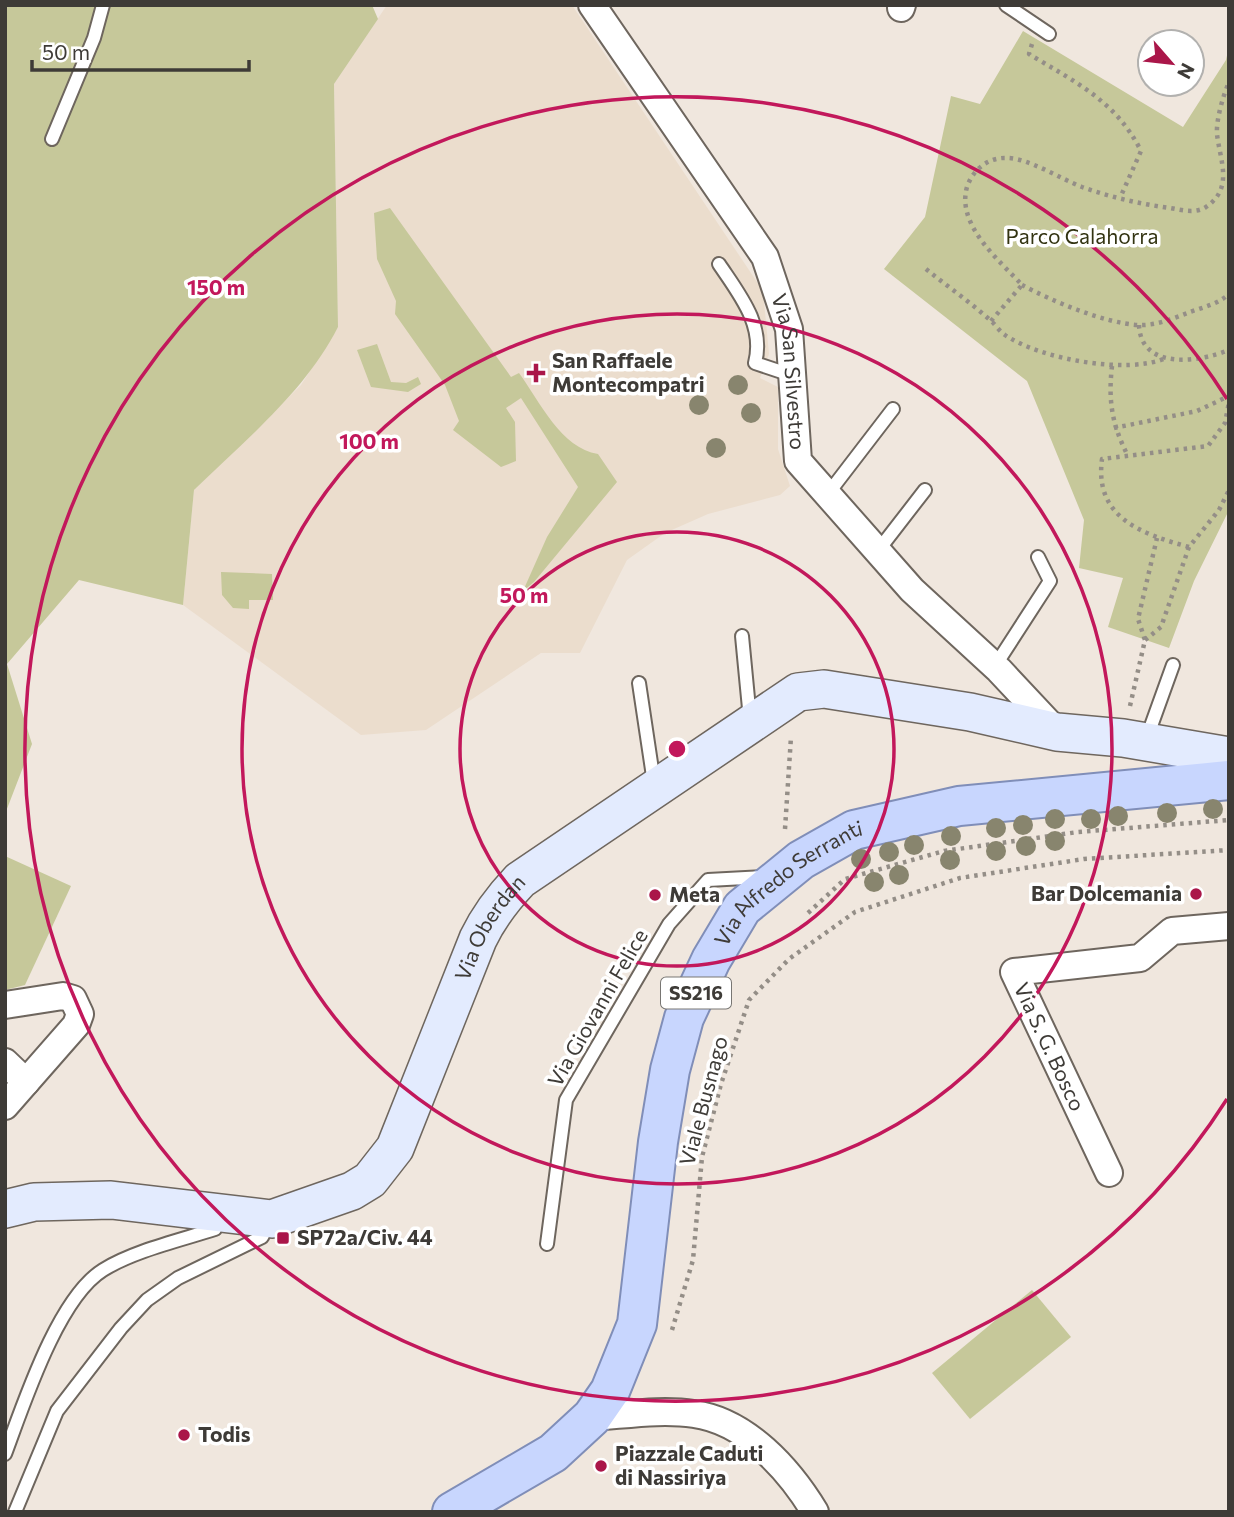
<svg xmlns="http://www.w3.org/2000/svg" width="1234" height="1517" font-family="Commissioner,sans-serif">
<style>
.built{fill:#ebddcd}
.green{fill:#c6c89a}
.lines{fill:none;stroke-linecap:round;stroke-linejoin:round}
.lane-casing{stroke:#6e665e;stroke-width:16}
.street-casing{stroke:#6e665e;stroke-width:30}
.secondary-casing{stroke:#6e665e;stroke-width:40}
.primary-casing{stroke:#808eb8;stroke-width:42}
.path{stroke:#948e87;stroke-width:4.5;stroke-dasharray:3.5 5;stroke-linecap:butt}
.lane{stroke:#fff;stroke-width:12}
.street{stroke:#fff;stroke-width:26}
.secondary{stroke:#e3ebfe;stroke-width:37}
.primary{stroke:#c8d6fe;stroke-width:38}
.tree{fill:#88856e}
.ring{fill:none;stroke:#c2185b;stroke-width:3.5}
.poi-dot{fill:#aa1649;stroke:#fff;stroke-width:2.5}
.labels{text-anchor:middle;stroke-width:7;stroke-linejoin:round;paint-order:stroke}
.shield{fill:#fff;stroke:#787673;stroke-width:2}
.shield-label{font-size:19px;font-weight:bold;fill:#3e3b37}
.park-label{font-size:21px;fill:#333412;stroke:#fff}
.poi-label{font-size:21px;font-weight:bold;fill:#3e3b37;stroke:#fff;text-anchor:start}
.street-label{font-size:21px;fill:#3e3b37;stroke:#fff}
.centre{fill:#c2185b;stroke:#fff;stroke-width:3.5}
.ring-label{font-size:21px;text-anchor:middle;font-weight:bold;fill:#c2185b;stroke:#fff;stroke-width:7;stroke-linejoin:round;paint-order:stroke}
</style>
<rect width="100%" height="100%" fill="#f0e7de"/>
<path class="built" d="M387,5H572L763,291L769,354L760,378L778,387V449L790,486L780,495L708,514L665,533L627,560L580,653H541L426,730L361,735L183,605L194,490L301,385L338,327L334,84Z"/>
<g class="green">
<path d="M5,5H372L378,19L334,84L338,327C305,392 245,440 194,490L183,605L79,580L7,664L32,744L5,814Z"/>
<path d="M1023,31L1183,127L1226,60L1229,46V510L1194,581L1169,648L1108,627L1123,578L1079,568L1084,520L1027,381L884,269L925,217L951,96L980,104Z"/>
<path d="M390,208L511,377L519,373C540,402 561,448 598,454L617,482L534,582L523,591L547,537L578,487L521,398L506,408L515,422L516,461L501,467L453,430L459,421L445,385L395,314L396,301L377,259L374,213Z"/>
<path d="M377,344L391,382L406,383L418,377L421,384L408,392L371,387L357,350Z"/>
<path d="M221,572L272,574L273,600H249V609L233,608L222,595Z"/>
<path d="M5,856L71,886L25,985L5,990Z"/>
<path d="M1032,1290L1071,1337L970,1419L932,1373Z"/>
</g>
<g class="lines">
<g class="lane-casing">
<g id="lane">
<path d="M1006,5L1049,34"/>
<path d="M52,139L94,38L103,5"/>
<path d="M719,264C739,294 765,325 755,363L791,375"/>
<path d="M827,495L893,409"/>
<path d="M877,552L925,490"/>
<path d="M742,636L750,719"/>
<path d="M995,666L1050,581L1038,557"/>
<path d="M639,683L654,783"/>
<path d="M1146,740L1173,665"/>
<path d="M547,1244L566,1100L669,924L708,880L765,877"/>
<path d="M5,1454C24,1403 58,1298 103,1270C133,1251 181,1240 215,1229L216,1218"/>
<path d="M15,1512L57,1411L121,1328L147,1300L178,1278L262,1237L270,1222"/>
</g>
</g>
<g class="street-casing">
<g id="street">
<path id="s1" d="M592,5L765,257L789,329L798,461L912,590L999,670L1057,732"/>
<path d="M901,8L902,5"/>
<path d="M5,1005L63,996L73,999L80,1014L76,1025L5,1106"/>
<path d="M5,1062L26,1082"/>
<path d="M1109,1173L1014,972L1140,958L1172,931L1229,926"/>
<path d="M592,1417C625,1415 661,1409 694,1414C746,1421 789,1469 815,1512"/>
</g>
</g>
<g class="secondary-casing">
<g id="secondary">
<path id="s2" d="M5,1209L34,1202L111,1200L272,1219L352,1191L370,1180L395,1148L478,939C489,916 502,899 520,880L798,692L824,689L970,712L1057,732L1123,738L1229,756"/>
</g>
</g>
<g class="primary-casing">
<g id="primary">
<path id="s3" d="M452,1512L553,1453L592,1417L610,1391L637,1324L658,1142L670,1070L684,1018L711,960L742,908L801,860L854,830L959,806L1229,780"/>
</g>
</g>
<g class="path">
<path d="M1032,44L1029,54C1075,82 1116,101 1141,151L1120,198"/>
<path d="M926,269C947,286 970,302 990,320C995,324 999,331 1005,335C1040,359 1127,375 1166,358"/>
<path d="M1022,285C1052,301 1104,323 1138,325C1156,326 1174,318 1190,312C1204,307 1218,304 1229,294"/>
<path d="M991,321L1022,285C999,260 956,225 967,187C973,169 989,157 1007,158C1028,158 1061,179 1082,187C1110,197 1140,204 1170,208C1182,210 1195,214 1206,207C1234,188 1220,161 1217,134C1216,120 1223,96 1229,82"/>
<path d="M1139,325C1141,371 1200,362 1229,350"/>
<path d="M1112,366C1108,401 1112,425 1128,456"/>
<path d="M1114,428L1197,411L1229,396"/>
<path d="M1189,547C1142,534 1094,518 1102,459L1208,446L1225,423L1229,402"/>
<path d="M1145,640L1161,627L1189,547L1219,510L1229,490"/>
<path d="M1130,706L1145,640L1138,619L1157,538"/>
<path d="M785,829L791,737"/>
<path d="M808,913L845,879L944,851L1078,832L1229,820"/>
<path d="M672,1330L693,1260L702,1157L721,1084L749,1000L789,959L855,912L960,878L1084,859L1229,850"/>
</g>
<use href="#lane" class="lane"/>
<use href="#street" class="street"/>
<use href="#secondary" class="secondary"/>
<use href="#primary" class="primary"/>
</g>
<g class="tree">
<circle cx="738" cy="385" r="10"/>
<circle cx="699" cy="405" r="10"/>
<circle cx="751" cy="413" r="10"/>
<circle cx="716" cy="448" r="10"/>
<circle cx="1213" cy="809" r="10"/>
<circle cx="1167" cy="813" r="10"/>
<circle cx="1118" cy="816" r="10"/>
<circle cx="1055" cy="819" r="10"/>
<circle cx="1091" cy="819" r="10"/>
<circle cx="1023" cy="825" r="10"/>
<circle cx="996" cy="828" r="10"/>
<circle cx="951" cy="836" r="10"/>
<circle cx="1055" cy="841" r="10"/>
<circle cx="914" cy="845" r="10"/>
<circle cx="1026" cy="846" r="10"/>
<circle cx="996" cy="851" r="10"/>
<circle cx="889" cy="852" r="10"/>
<circle cx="861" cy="859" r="10"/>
<circle cx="950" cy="860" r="10"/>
<circle cx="899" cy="875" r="10"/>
<circle cx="874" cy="882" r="10"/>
</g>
<g class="ring">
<circle cx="677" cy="749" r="217"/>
<circle cx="677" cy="749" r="435"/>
<path d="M1227 1099A652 652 0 1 1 1227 399"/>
</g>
<g class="poi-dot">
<path d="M532.5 362.5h7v7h7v7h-7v7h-7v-7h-7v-7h7z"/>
<circle cx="1196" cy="894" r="7"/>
<circle cx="655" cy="895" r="7"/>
<rect x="276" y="1231" width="14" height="14" rx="3.5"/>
<circle cx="184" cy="1435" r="7"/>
<circle cx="601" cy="1466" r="7"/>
</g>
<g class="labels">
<rect class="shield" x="661" y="977.5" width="70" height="31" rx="5"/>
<g class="shield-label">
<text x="696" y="1000">SS216</text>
</g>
<g class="park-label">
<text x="1082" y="244">Parco Calahorra</text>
</g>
<g class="poi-label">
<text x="552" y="368">San Raffaele<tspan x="552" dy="24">Montecompatri</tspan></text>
<text x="1182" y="901" text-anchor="end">Bar Dolcemania</text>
<text x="669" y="902">Meta</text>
<text x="297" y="1245">SP72a/Civ. 44</text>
<text x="198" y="1442">Todis</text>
<text x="615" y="1461">Piazzale Caduti<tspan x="615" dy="24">di Nassiriya</tspan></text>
</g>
<g class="street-label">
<text dy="7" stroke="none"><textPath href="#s1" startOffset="424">Via San Silvestro</textPath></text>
<text dy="7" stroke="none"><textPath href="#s3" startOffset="760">Via Alfredo Serranti</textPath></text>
<text dy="7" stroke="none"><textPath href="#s2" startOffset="656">Via Oberdan</textPath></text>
<text transform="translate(598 1008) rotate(-60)" y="7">Via Giovanni Felice</text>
<text transform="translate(1049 1047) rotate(65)" y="7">Via S. G. Bosco</text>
<text transform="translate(704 1101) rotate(-75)" y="7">Viale Busnago</text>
</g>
</g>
<circle cx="677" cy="749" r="10" class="centre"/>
<g class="ring-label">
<text x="216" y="295">150 m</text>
<text x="369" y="449">100 m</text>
<text x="524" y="603">50 m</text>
</g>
<rect width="1234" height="1517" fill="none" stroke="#3e3b37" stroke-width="14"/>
<g transform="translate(1171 63) rotate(118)"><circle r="33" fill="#ffffff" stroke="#b2b1af" stroke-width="2"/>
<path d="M0-5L12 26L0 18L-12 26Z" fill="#aa1649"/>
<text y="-10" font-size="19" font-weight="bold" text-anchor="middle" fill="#3e3b37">N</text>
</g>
<path d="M32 60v10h217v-10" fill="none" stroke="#3e3b37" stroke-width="3.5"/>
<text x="42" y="60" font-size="21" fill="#3e3b37" stroke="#ffffff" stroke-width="5" paint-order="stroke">50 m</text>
</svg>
